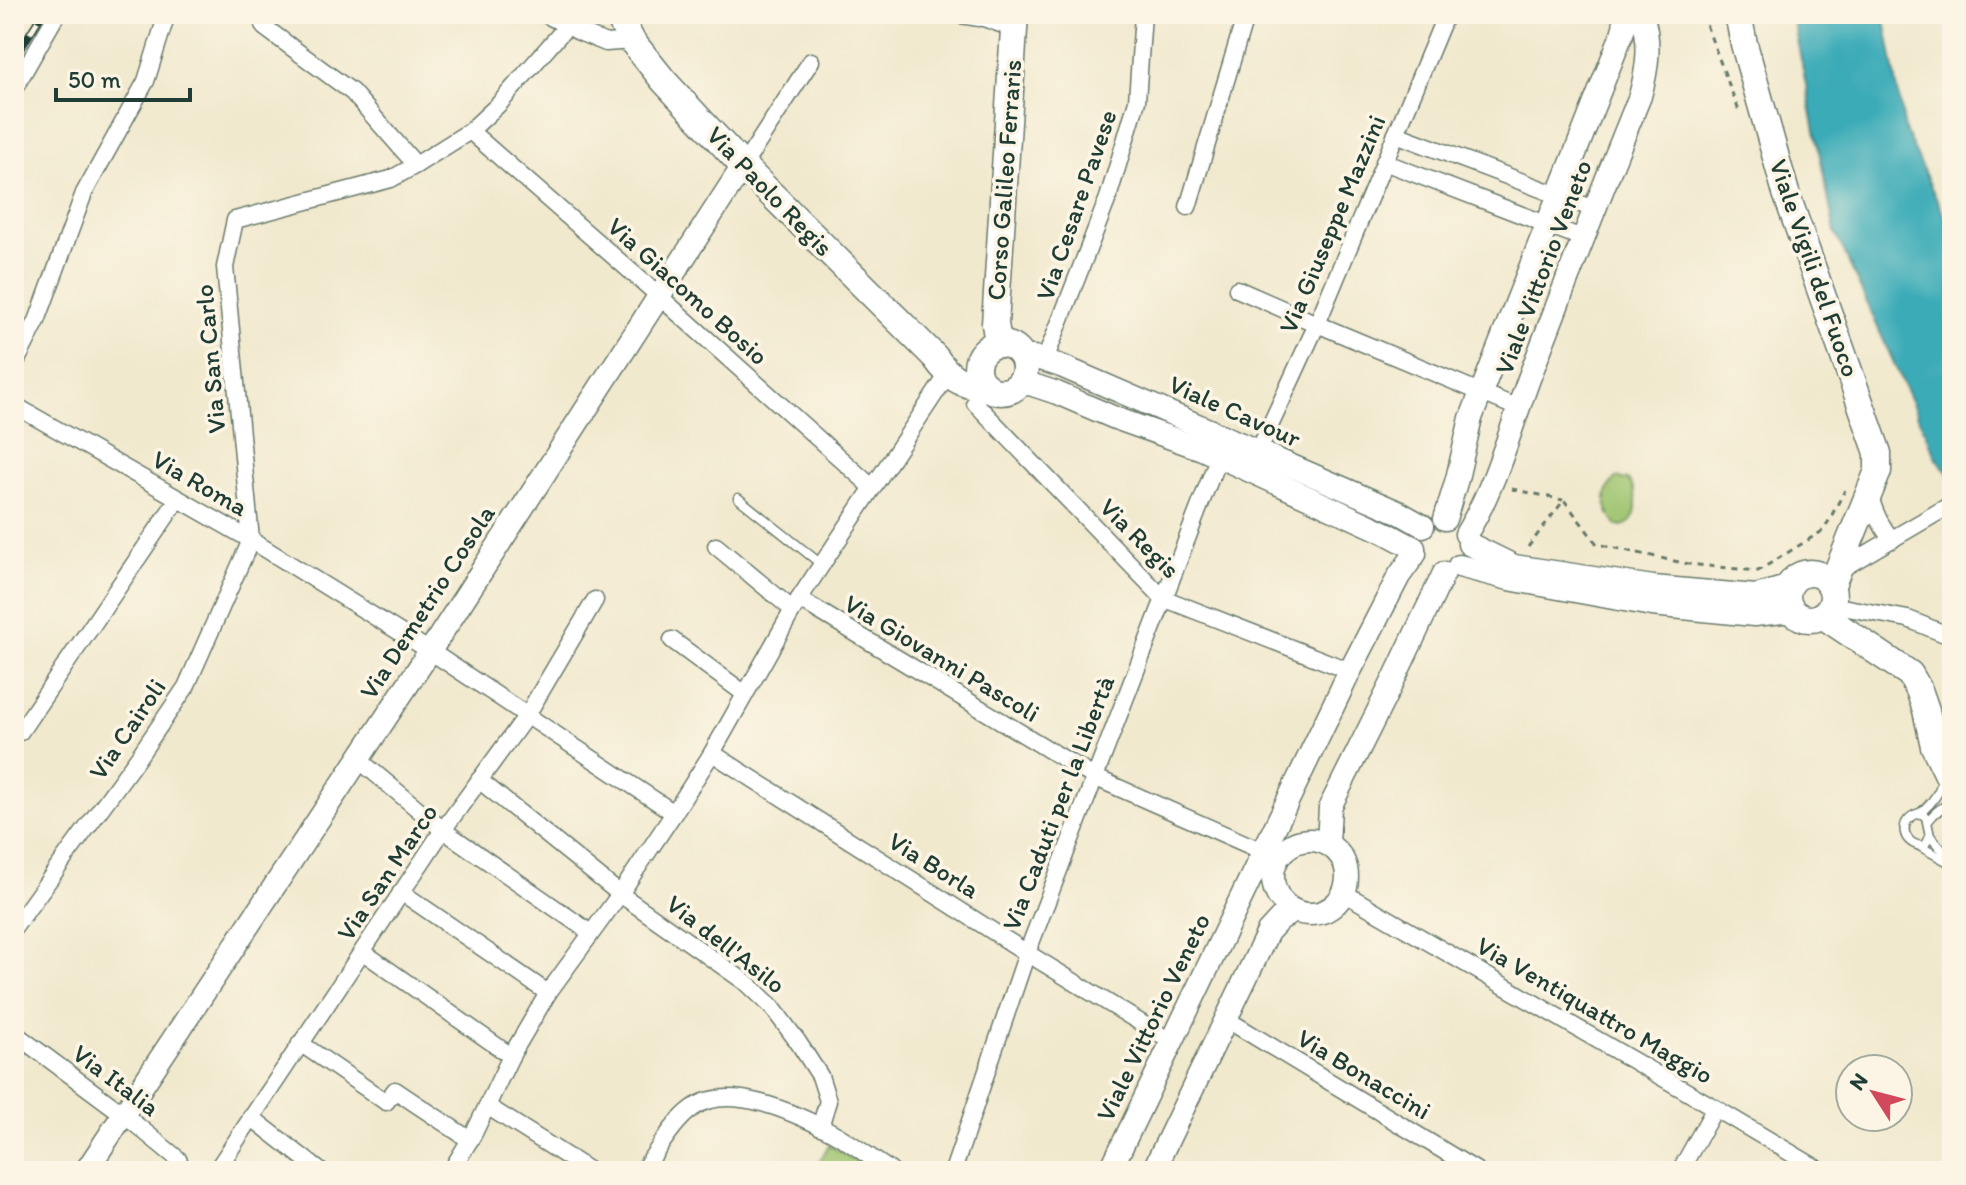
<svg xmlns="http://www.w3.org/2000/svg" width="1966" height="1185" font-family="Itim,sans-serif">
<style>
.green{fill:#9fc570;stroke:#5f8152;stroke-width:2}
.water{fill:#3babb7;stroke:#2d7476;stroke-width:2}
.lines{fill:none;stroke-linecap:round;stroke-linejoin:round}
.lane-casing{stroke:#68796a;stroke-width:11}
.street-casing{stroke:#68796a;stroke-width:19}
.secondary-casing{stroke:#68796a;stroke-width:25}
.primary-casing{stroke:#68796a;stroke-width:29}
.path{stroke:#68796a;stroke-width:3;stroke-dasharray:6 6;stroke-linecap:butt}
.lane{stroke:#fff;stroke-width:8}
.street{stroke:#fff;stroke-width:16}
.secondary{stroke:#fff;stroke-width:22}
.primary{stroke:#fff;stroke-width:26}
.rail-casing{stroke:#1f3d34;stroke-width:8}
.rail{stroke:#fcf5e5;stroke-width:5;stroke-dasharray:15;stroke-linecap:butt}
.labels{text-anchor:middle;stroke-width:7;stroke-linejoin:round;paint-order:stroke}
.street-label{font-size:26px;fill:#1f3d34;stroke:#fcf5e5}
</style>
<rect width="100%" height="100%" fill="#fcf5e5"/>
<filter id="ink" filterUnits="userSpaceOnUse"><feTurbulence type="fractalNoise" baseFrequency=".0125" numOctaves="2"/><feDisplacementMap in="SourceGraphic" scale="16" xChannelSelector="R" yChannelSelector="G"/><feConvolveMatrix kernelMatrix="1 2 1 2 8 2 1 2 1" color-interpolation-filters="sRGB"/></filter>
<filter id="wash" filterUnits="userSpaceOnUse"><feTurbulence type="fractalNoise" baseFrequency=".006" numOctaves="4" result="noise"/><feDisplacementMap in="SourceGraphic" scale="32" xChannelSelector="R" yChannelSelector="G"/><feGaussianBlur stdDeviation="1.8" result="paint"/><feColorMatrix in="noise" values="0 0 0 0 0 0 0 0 0 0 0 0 0 0 0 0 0 1.4 0 .05"/><feComposite in="paint" operator="in"/></filter>
<g filter="url(#wash)">
<rect width="100%" height="100%" fill="#f1e9ce"/>
<g class="green">
<path d="M1616,478L1628,480C1639,493 1642,527 1617,526C1604,511 1601,493 1616,478Z"/>
<path d="M829,1145L874,1171H814Z"/>
</g>
<path class="water" d="M1792,14H1884L1905,130L1952,233V478L1937,459L1835,232Z"/>
</g>
<g filter="url(#ink)">
<g class="lines">
<g class="lane-casing">
<g id="lane">
<path d="M954,14L960,19L979,22"/>
<path d="M972,14L983,22L1011,32"/>
<path d="M738,498L821,564"/>
<path d="M1920,813L1926,817L1930,836L1924,846C1902,846 1896,819 1920,813Z"/>
<path d="M1920,813C1931,804 1941,793 1942,778"/>
<path d="M1928,821C1934,813 1941,806 1952,804"/>
<path d="M1930,836L1951,860"/>
<path d="M1921,847L1952,864"/>
<path d="M1952,1126V1127"/>
</g>
</g>
<g class="street-casing">
<g id="street">
<path d="M260,14L264,27L352,92L416,165"/>
<path d="M545,14L579,32L606,43L632,41"/>
<path d="M14,89L57,14"/>
<path d="M470,131L659,296L873,488"/>
<path d="M1396,134L1594,209"/>
<path d="M1384,162L1582,238"/>
<path d="M743,166L811,61"/>
<path d="M1188,207L1246,14"/>
<path d="M1237,289L1317,324L1518,408"/>
<path d="M1045,360L1108,198L1137,101L1143,14"/>
<path d="M14,366L37,321L84,193L146,81L167,14"/>
<path d="M975,403L1163,598L1350,671"/>
<path d="M14,405L251,540L430,651L674,813"/>
<path d="M1258,452L1317,324L1446,14"/>
<path d="M1870,494C1873,511 1881,526 1892,540"/>
<path d="M716,546L793,610"/>
<path d="M1838,574L1846,566L1952,504"/>
<path d="M799,599L1094,777L1278,858"/>
<path d="M1831,605L1908,619L1952,637"/>
<path d="M672,640L745,694"/>
<path d="M20,732L178,499"/>
<path d="M712,753L1027,953L1172,1042"/>
<path d="M358,759L443,830L591,933"/>
<path d="M479,780L620,894L748,984L772,1007L798,1042L820,1076L828,1101L820,1127"/>
<path d="M401,892L548,993"/>
<path d="M1344,893L1715,1108L1821,1171"/>
<path d="M14,928L139,756L186,687L251,540L225,267L235,220L391,179L416,165L470,131L499,104L567,26"/>
<path d="M363,952L511,1056"/>
<path d="M1226,1019L1477,1171"/>
<path d="M14,1033L123,1114L178,1159L183,1171"/>
<path d="M300,1043L386,1102L395,1090L470,1140"/>
<path d="M487,1106L590,1171"/>
<path d="M251,1117L320,1171"/>
<path d="M216,1171L443,830L527,715L595,600"/>
<path d="M451,1171L474,1133L511,1056L548,993L620,894L674,813L712,753L799,599L948,374"/>
<path d="M642,1171C658,1151 672,1123 693,1108C729,1082 794,1113 828,1130C850,1141 870,1158 891,1171"/>
<path d="M953,1171L1027,953L1219,456"/>
<path d="M1680,1171L1715,1108"/>
</g>
</g>
<g class="secondary-casing">
<g id="secondary">
<path d="M1023,357H1034L1061,366L1398,512L1423,526"/>
<path d="M1018,385L1030,384L1057,393L1115,418L1202,449L1386,533L1414,548"/>
<path d="M1445,519L1457,479L1471,418L1622,34L1625,24L1623,14"/>
<path d="M1466,534C1496,486 1510,429 1530,376C1566,282 1602,189 1640,96C1648,67 1651,43 1642,14"/>
<path d="M1469,544L1514,566L1653,587L1756,596L1790,586"/>
<path d="M1459,566L1509,579L1652,605L1754,615L1793,611"/>
<circle cx="1310" cy="877" r="37"/>
<path d="M1328,844L1330,807L1393,681L1444,573"/>
<path d="M86,1171L430,651L743,166"/>
<path d="M1110,1171L1350,671L1399,576L1415,554"/>
<path d="M1153,1171L1268,932L1280,919L1295,911"/>
</g>
</g>
<g class="primary-casing">
<g id="primary">
<path d="M617,14L632,41L664,81L743,166L935,357C948,376 963,388 986,386"/>
<path d="M1738,14L1744,44L1786,193L1878,453V471L1831,587"/>
<path d="M1002,344L997,336L995,324L1015,14"/>
<circle cx="1001" cy="368" r="24"/>
<circle cx="1810" cy="596" r="23"/>
<path d="M1822,615L1910,674L1919,690L1926,710L1934,746L1952,783"/>
</g>
</g>
<g class="path">
<path d="M1702,14L1739,111"/>
<path d="M1512,489L1563,500"/>
<path d="M1528,547L1564,500L1597,544L1688,564L1758,571L1824,530L1845,490"/>
</g>
<use href="#lane" class="lane"/>
<use href="#street" class="street"/>
<use href="#secondary" class="secondary"/>
<use href="#primary" class="primary"/>
<g class="rail-casing">
<g id="rail">
<path d="M14,28L22,14"/>
<path d="M14,59L42,14"/>
</g>
</g>
<use href="#rail" class="rail"/>
</g>
</g>
<g class="labels">
<g class="street-label">
<text transform="translate(1004 180) rotate(-86)" y="9">Corso Galileo Ferraris</text>
<text transform="translate(770 191) rotate(46)" y="9">Via Paolo Regis</text>
<text transform="translate(1076 205) rotate(-71)" y="9">Via Cesare Pavese</text>
<text transform="translate(1332 224) rotate(-67)" y="9">Via Giuseppe Mazzini</text>
<text transform="translate(1543 267) rotate(-69)" y="9">Viale Vittorio Veneto</text>
<text transform="translate(1815 268) rotate(71)" y="9">Viale Vigili del Fuoco</text>
<text transform="translate(688 291) rotate(42)" y="9">Via Giacomo Bosio</text>
<text transform="translate(210 359) rotate(-95)" y="9">Via San Carlo</text>
<text transform="translate(1235 411) rotate(24)" y="9">Viale Cavour</text>
<text transform="translate(200 483) rotate(30)" y="9">Via Roma</text>
<text transform="translate(1140 538) rotate(45)" y="9">Via Regis</text>
<text transform="translate(427 602) rotate(-57)" y="9">Via Demetrio Cosola</text>
<text transform="translate(942 658) rotate(31)" y="9">Via Giovanni Pascoli</text>
<text transform="translate(127 729) rotate(-56)" y="9">Via Cairoli</text>
<text transform="translate(1058 803) rotate(-69)" y="9">Via Caduti per la Libertà</text>
<text transform="translate(934 865) rotate(32)" y="9">Via Borla</text>
<text transform="translate(387 872) rotate(-56)" y="9">Via San Marco</text>
<text transform="translate(726 944) rotate(38)" y="9">Via dell'Asilo</text>
<text transform="translate(1595 1010) rotate(30)" y="9">Via Ventiquattro Maggio</text>
<text transform="translate(1153 1017) rotate(-64)" y="9">Viale Vittorio Veneto</text>
<text transform="translate(1364 1074) rotate(31)" y="9">Via Bonaccini</text>
<text transform="translate(116 1080) rotate(37)" y="9">Via Italia</text>
</g>
</g>
<rect width="1966" height="1185" fill="none" stroke="#fcf5e5" stroke-width="48"/>
<g transform="translate(1874 1093) rotate(306)"><circle r="38" fill="#fcf5e5" stroke="#a4ab9e" stroke-width="2"/>
<path d="M0-6L14 30L0 20L-14 30Z" fill="#d1495b"/>
<text y="-12" font-size="22" font-weight="bold" text-anchor="middle" fill="#1f3d34">N</text>
</g>
<path d="M56 88v12h134v-12" fill="none" stroke="#1f3d34" stroke-width="4"/>
<text x="68" y="88" font-size="24" fill="#1f3d34" stroke="#fcf5e5" stroke-width="6" paint-order="stroke">50 m</text>
</svg>
